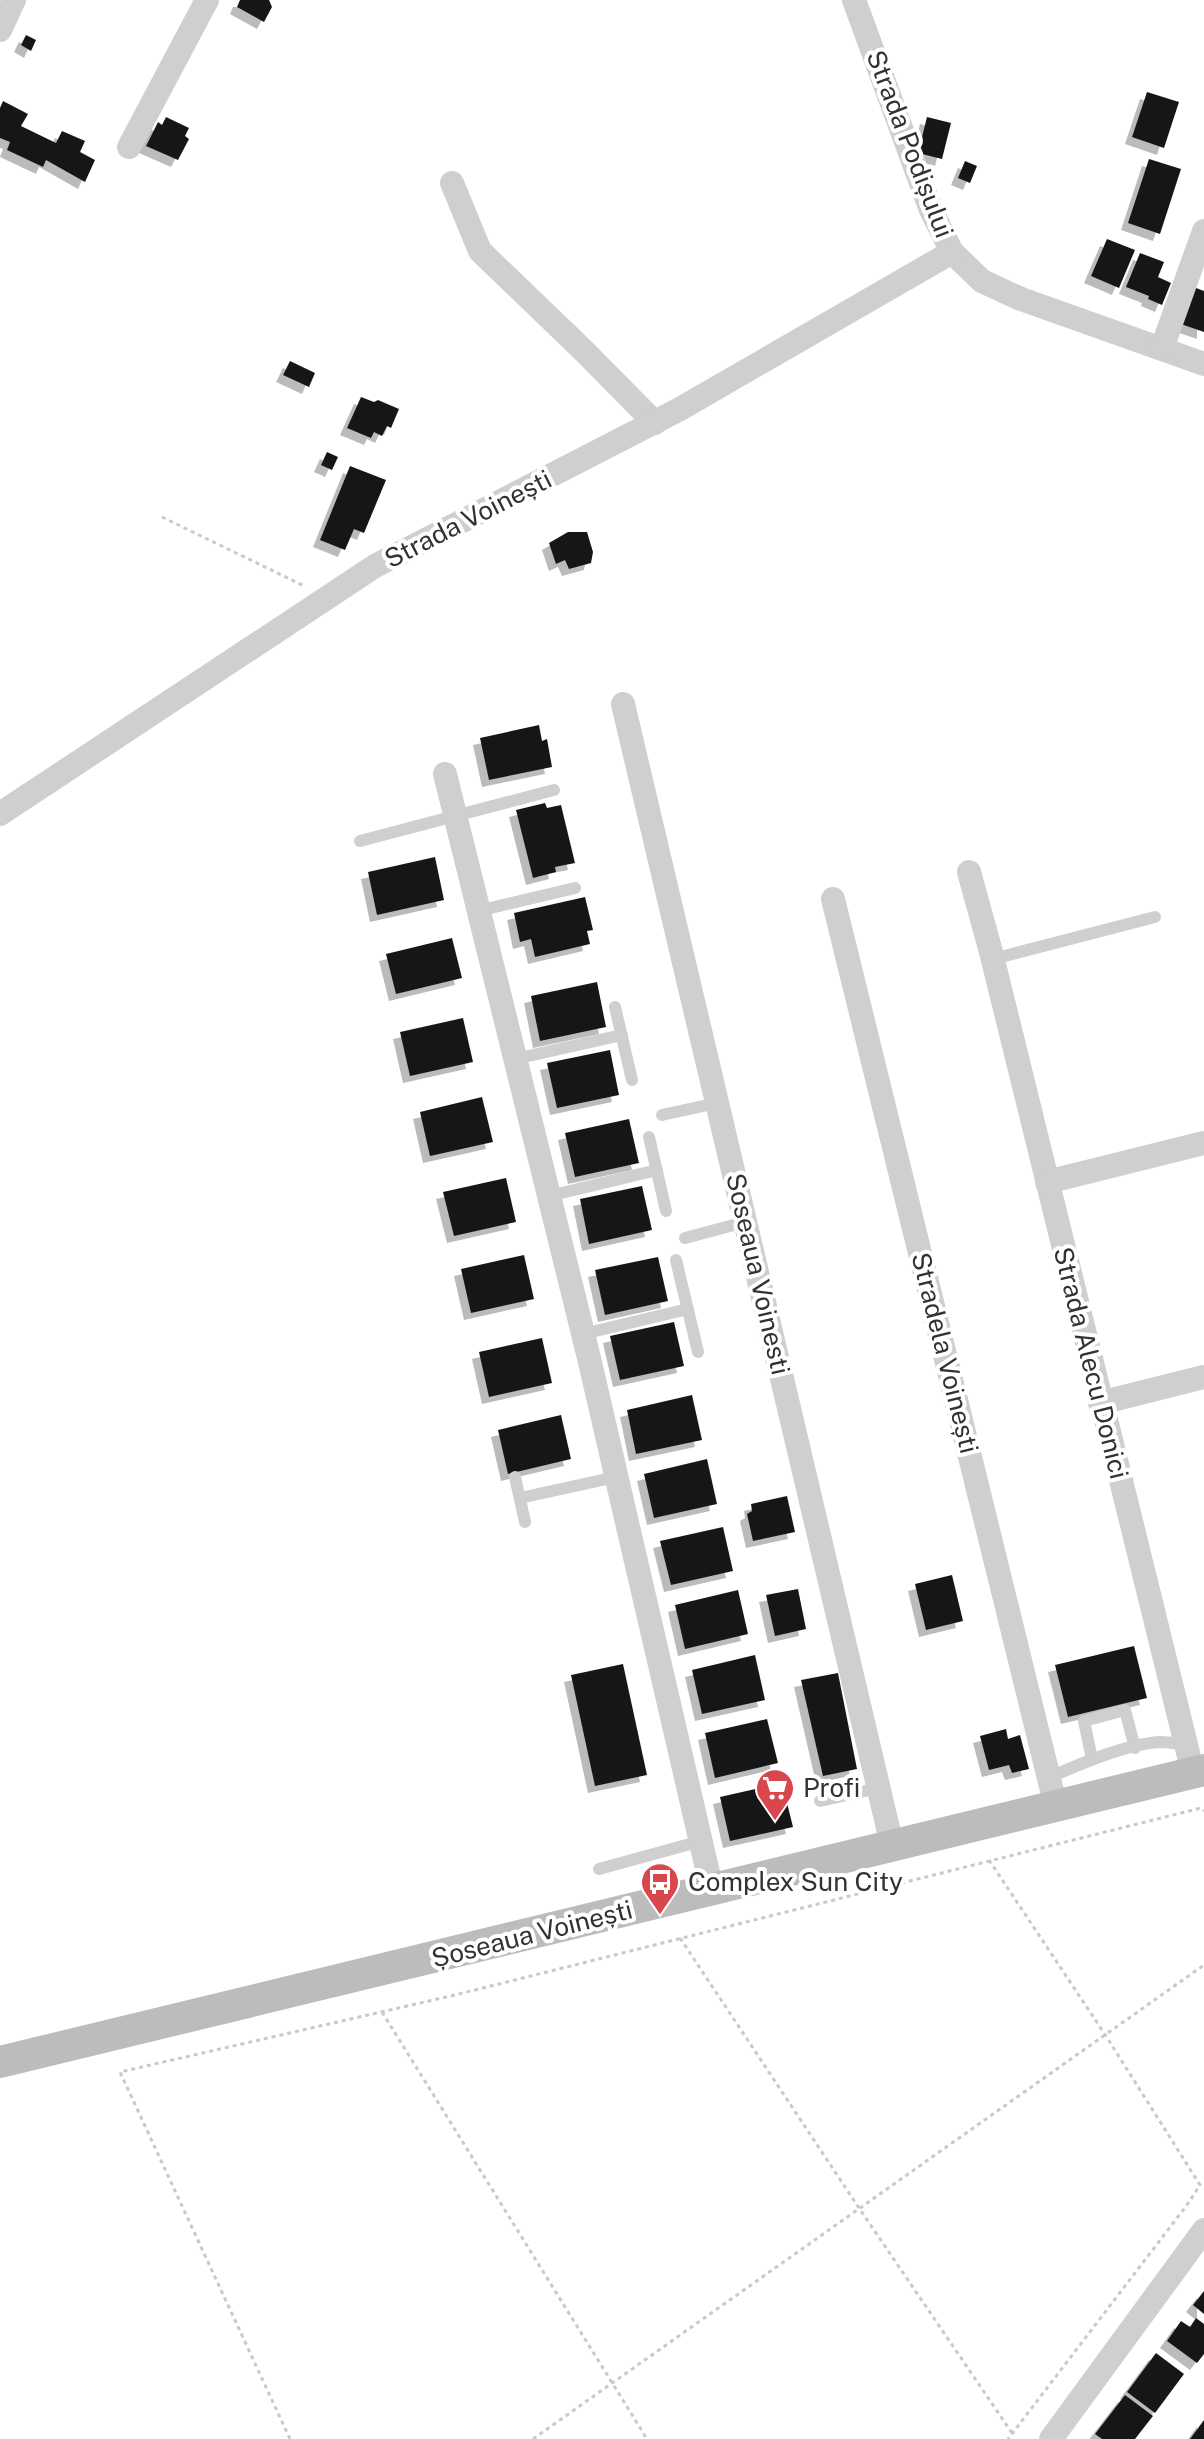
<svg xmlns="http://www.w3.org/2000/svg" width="1204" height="2439" font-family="'Public Sans',sans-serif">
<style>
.building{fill:#191919;filter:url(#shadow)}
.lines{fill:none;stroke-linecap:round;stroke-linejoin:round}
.path{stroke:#c9c9c9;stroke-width:3;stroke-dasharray:4 4;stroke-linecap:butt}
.lane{stroke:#cfcfcf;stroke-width:12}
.street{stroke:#cfcfcf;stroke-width:24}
.secondary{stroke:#bcbcbc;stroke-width:32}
.labels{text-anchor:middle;stroke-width:8;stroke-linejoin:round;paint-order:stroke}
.street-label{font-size:26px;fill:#323232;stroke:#fff}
.poi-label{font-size:26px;fill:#323232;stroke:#fff;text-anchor:start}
</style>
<defs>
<filter id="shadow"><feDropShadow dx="-7" dy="7" stdDeviation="0" flood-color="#0004"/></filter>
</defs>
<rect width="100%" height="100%" fill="#fff"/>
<g class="building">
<path d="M240,0H269L272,7L264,22L237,7Z"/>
<path d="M26,35L36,40L31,51L21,45Z"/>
<path d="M1147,92L1179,102L1164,148L1132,137Z"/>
<path d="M3,101L28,114L21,126L56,143L62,131L85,141L80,152L95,160L85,182L46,160L43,167L7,150L10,142L0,138V108Z"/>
<path d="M166,117L189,128L185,136L189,139L178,160L146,146L158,122L162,125Z"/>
<path d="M927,117L951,123L942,159L918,153Z"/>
<path d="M1149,159L1181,169L1160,234L1128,223Z"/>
<path d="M965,161L977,166L970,183L958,178Z"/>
<path d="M1107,239L1135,250L1119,288L1091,276Z"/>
<path d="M1140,253L1164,262L1158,277L1171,283L1162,305L1148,299L1149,296L1126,287Z"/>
<path d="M1188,285L1204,291V332L1175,322Z"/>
<path d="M290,361L315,373L309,387L283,375Z"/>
<path d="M361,397L374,402L378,400L399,409L391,428L387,426L382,436L374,432L371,438L347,428Z"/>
<path d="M327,452L338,457L332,470L321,465Z"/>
<path d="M350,466L386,480L364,533L354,529L345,550L320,540Z"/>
<path d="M568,532H587L593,552L591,563L569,569L565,560L556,564L549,543Z"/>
<path d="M539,725L542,741L547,739L552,767L489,780L480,738Z"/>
<path d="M545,803L547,808L561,805L575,863L555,867L556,872L533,878L516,810Z"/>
<path d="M435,857L444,900L377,915L368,872Z"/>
<path d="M585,897L593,930L587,931L590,944L535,957L531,939L520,942L514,913Z"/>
<path d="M452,938L462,978L396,994L386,954Z"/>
<path d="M597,982L606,1027L540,1041L531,996Z"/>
<path d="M463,1018L473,1062L410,1076L400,1032Z"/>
<path d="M610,1050L619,1095L557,1108L547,1063Z"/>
<path d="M482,1097L493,1142L430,1156L420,1112Z"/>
<path d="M629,1119L639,1163L575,1177L565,1133Z"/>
<path d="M506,1178L516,1222L454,1236L443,1192Z"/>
<path d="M642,1186L652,1230L589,1244L580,1199Z"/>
<path d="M524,1255L534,1299L471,1313L461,1269Z"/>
<path d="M658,1257L668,1301L605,1315L595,1270Z"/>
<path d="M674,1322L684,1366L620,1380L610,1336Z"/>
<path d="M542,1338L552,1383L489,1397L479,1352Z"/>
<path d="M692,1395L702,1440L636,1454L627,1410Z"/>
<path d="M561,1415L571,1459L508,1474L498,1430Z"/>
<path d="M707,1459L717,1504L654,1518L644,1474Z"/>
<path d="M787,1496L795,1532L753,1541L747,1514L752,1511L751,1504Z"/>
<path d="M723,1527L733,1571L671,1585L660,1541Z"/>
<path d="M952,1575L963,1621L926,1630L915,1584Z"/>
<path d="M798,1589L806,1629L775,1636L766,1595Z"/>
<path d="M738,1590L748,1634L685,1649L675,1605Z"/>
<path d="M1134,1646L1147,1698L1068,1717L1055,1665Z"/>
<path d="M755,1655L765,1700L702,1714L692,1670Z"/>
<path d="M623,1664L647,1775L595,1786L571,1675Z"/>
<path d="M838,1673L857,1769L823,1776L801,1680Z"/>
<path d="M767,1719L778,1763L715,1778L705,1733Z"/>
<path d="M1006,1729L1008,1739L1020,1735L1029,1769L1012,1773L1009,1765L989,1770L980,1736Z"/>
<path d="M782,1783L793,1827L730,1841L720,1797Z"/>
<path d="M1204,2291V2314L1193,2305Z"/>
<path d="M1196,2318L1204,2324V2354L1197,2363L1167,2341L1181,2321L1190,2327Z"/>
<path d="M1156,2353L1184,2374L1155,2413L1127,2392Z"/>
<path d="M1125,2395L1153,2416L1135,2439H1102L1095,2434Z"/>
<path d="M1204,2420V2439H1190Z"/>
</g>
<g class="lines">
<g class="path">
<path d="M162,517L306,587"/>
<path d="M989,1860L1106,2036L1200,2185L1187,2205L1008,2439"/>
<path d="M680,1938L859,2208L1012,2433"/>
<path d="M382,2012L647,2439"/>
<path d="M290,2439L120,2072L455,1995L1201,1808L1204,1811"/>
<path d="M533,2439L1204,1965"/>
</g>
<g class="lane">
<path d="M360,841L554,790"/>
<path d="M478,911L575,888"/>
<path d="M993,959L1155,917"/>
<path d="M615,1007L632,1080"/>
<path d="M515,1059L622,1035"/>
<path d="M662,1115L717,1103"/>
<path d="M649,1137L666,1211"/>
<path d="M549,1196L657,1170"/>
<path d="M685,1238L745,1222"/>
<path d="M676,1260L698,1352"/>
<path d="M583,1334L688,1309"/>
<path d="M515,1477L525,1522"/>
<path d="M520,1498L616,1477"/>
<path d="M1092,1759L1084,1721L1125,1710L1135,1748"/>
<path d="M1048,1778C1080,1764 1126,1744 1160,1742C1169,1742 1178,1744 1186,1745"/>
<path d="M820,1801L879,1788"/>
<path d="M599,1869L701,1841"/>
</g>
<g class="street">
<path d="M854,0L931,210L952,252L982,281L1021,299L1204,364"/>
<path d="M0,30L14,0"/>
<path d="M129,147L207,0"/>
<path d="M452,183L480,251L585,352L655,423"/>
<path d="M1162,348L1204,231"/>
<path d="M623,704L892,1845"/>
<path d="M445,774L589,1358L712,1890"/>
<path d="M0,814L375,566L680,409L952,252"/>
<path d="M969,872L991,952L1193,1773"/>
<path d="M833,899L1056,1807"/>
<path d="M1047,1182L1204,1143"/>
<path d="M1100,1403L1204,1377"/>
<path d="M1051,2439L1204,2230"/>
</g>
<path class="secondary" d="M0,2062L1204,1770"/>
</g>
<defs>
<g id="supermarket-pin" transform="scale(2)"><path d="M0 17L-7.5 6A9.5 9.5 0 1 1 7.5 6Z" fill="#d7474c" stroke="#fff"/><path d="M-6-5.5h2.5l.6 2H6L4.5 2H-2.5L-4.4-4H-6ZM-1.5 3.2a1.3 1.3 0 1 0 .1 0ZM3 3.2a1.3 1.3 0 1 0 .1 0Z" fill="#fff"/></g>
<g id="bus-pin" transform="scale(2)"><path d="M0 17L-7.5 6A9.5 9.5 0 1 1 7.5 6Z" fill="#d7474c" stroke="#fff"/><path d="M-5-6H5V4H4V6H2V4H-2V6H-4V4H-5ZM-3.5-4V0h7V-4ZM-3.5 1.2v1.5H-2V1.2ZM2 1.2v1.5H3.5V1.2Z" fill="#fff"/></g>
</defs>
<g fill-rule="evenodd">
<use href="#supermarket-pin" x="775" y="1788"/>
<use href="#bus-pin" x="660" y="1882"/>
</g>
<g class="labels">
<g class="street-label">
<text transform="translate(910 144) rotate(69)" y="9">Strada Podișului</text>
<text transform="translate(468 519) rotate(-27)" y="9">Strada Voinești</text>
<text transform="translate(758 1274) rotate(77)" y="9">Soseaua Voinesti</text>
<text transform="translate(945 1353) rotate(76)" y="9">Stradela Voinești</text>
<text transform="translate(1091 1363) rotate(76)" y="9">Strada Alecu Donici</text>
<text transform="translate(532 1934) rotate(-14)" y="9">Șoseaua Voinești</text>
</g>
<g class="poi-label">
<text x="803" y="1797">Profi</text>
<text x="688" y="1891">Complex Sun City</text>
</g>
</g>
</svg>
